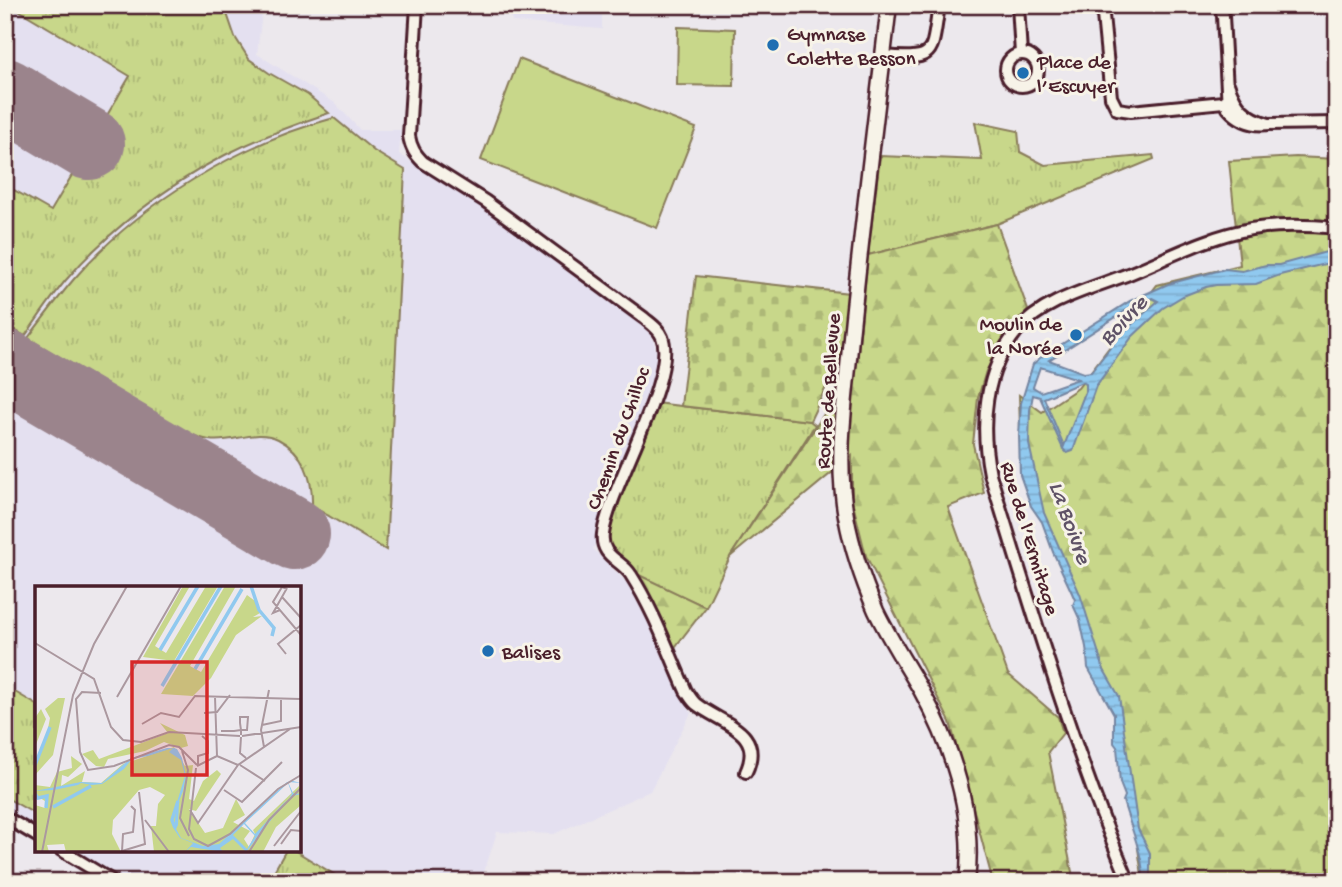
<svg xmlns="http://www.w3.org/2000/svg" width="1342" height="887" font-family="'Gochi Hand',sans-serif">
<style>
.built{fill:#e4e0f0}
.grass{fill:url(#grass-tufts);stroke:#897b5a;stroke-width:2}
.forest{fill:url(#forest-firs);stroke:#897b5a;stroke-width:2}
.cemetery{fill:url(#cemetery-stones);stroke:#897b5a;stroke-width:2}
.garden{fill:#c8d78a;stroke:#897b5a;stroke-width:2}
.water{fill:url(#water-rules);stroke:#7485a1;stroke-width:2;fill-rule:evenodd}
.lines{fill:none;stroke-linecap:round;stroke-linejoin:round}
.runway{stroke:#9b848c;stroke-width:72}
.street-casing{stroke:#4a1f2b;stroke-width:16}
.secondary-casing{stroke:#4a1f2b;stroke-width:19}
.street{stroke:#f7f3e8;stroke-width:10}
.secondary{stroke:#f7f3e8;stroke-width:14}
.poi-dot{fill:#1f6fb2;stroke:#f7f3e8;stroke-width:2.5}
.labels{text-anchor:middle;stroke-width:6;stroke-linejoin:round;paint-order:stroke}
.poi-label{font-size:21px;fill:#4a1f2b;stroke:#f7f3e8;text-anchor:start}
.street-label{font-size:21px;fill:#4a1f2b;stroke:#f7f3e8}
.water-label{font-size:23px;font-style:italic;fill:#5f5266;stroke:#f7f3e8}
.inset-river{fill:none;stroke:#90c9ef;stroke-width:3.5}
.inset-road{fill:none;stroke:#ab989f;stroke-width:2}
.view{fill:#d62828;fill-opacity:0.15;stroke:#d62828;stroke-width:3.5}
.inset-edge{fill:none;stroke:#4a1f2b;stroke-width:3.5}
</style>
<defs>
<pattern id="grass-tufts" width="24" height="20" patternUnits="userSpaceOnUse" patternTransform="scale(1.75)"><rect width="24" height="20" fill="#c8d78a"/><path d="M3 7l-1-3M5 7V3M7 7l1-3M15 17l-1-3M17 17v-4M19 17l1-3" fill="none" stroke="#adb877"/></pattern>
<pattern id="forest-firs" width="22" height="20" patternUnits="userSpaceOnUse" patternTransform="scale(1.75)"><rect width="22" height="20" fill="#c8d78a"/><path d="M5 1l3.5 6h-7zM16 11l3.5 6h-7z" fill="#adb877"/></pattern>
<pattern id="cemetery-stones" width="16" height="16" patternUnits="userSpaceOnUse" patternTransform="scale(1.75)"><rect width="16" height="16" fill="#c8d78a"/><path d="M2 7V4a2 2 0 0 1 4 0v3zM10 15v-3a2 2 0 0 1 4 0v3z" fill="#adb877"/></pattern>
<pattern id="water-rules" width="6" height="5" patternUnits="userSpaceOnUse" patternTransform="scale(1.75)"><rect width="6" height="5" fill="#90c9ef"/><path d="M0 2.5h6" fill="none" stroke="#7eaccd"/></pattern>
</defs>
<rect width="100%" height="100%" fill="#ece8ed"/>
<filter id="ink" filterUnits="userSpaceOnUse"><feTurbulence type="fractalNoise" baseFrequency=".0143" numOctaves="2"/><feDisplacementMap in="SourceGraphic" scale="14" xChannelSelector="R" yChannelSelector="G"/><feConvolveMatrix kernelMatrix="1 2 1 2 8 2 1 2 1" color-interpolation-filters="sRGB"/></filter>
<g filter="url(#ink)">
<g class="built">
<path d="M5,5H263L257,54L335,103L360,130H401L399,154L484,207L651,333L659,360L593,549L632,588L691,713L650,791L554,834L497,832L481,882H124L70,850H299V588H37V831L5,812Z"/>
<path d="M510,5H602V29L512,22Z"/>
</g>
<g class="grass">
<path d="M10,5H224L235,37L249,59L269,73L308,95L329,113C293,125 259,138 225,155C169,184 107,232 66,280C51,298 38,318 25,336L5,325V185L51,211L130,76Z"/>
<path d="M334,118L374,151L405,170L386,550L312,506C313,478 304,452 278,439C256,428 232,444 209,440C188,436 166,419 148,409C108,385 68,362 28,338C43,318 58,298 74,279C138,204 240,143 334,118Z"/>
<path d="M975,122L1018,131L1020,152L1045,165L1153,155L1154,159L997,224L868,255L880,156L982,160Z"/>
<path d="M655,403L810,421L815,425L730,557L706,607C685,597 626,574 613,556C608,549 609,537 609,529Z"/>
<path d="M15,692L37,705V815L5,797V708Z"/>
<path d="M286,850H294L340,878L339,882H268Z"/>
</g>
<g class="forest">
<path d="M1296,157L1337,159V882H1143L1116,700L1021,464L1019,395L1042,412L1078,388L1157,285L1240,265L1229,161Z"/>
<path d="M997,224L1028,310L1015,325L986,371L978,398L973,444L984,493L948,507L1008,674L1058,717L1063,733L1048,752L1074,882H993L950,722L866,556L852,500V456L730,557L857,364L868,255Z"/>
<path d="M639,575L706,607L672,651Z"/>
</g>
<path class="cemetery" d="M696,276L849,293L841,360L838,368H835L810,421L681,406Z"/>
<g class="garden">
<path d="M678,27L735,29L734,86L677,85Z"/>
<path d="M519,59L696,128L657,228L481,160Z"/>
</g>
<path class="water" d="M1337,249V261L1280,275L1256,284L1216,285L1206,287L1183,296L1163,308L1132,337L1096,386L1073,451L1067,453L1063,449L1040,397L1033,395L1030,410L1029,444L1044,513L1080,594L1104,670L1119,696L1138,829L1150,853V882H1142C1147,864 1128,820 1123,801L1125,796L1120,783L1117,747L1114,743V714L1088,668L1086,647L1080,620L1073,605L1075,600L1072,593L1053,552L1042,522L1031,506L1020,475L1019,436L1021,403L1033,364L1040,358L1130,301L1168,284L1225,269L1242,271L1266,265H1279ZM1152,298L1158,301L1120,335L1091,372L1084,373L1049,360L1135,305ZM1040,367L1078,379L1041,392L1033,387ZM1082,382L1086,384V390L1064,446L1044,398Z"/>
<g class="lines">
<g class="runway">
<path d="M5,94L89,144"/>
<path d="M5,365L294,534"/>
</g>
<g class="street-casing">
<g id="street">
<path d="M417,5L409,136C411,148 415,154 423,162L485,201L644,318C651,324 659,329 662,337C678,375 609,488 603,534C600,557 622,560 631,575C654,611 669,653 686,691C689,695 692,701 696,704C722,724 765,731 746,772"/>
<path d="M1018,5L1021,54"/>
<path d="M1102,5L1111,97L1117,109L1131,111L1234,101"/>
<path d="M1220,5L1223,16L1228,108C1239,121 1252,126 1269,124C1245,117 1236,107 1228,84"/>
<circle cx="1022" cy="70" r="16"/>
<path d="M882,56C937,60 931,57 939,5"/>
<path d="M1269,124L1337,123"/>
<path d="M5,817L37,836"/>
<path d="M61,850L114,882"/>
<path d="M1129,882C1073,750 1032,610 990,474C980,425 984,371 1017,331C1044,299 1094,288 1131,273C1170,257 1209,236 1251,229C1280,224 1308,225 1337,228"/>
</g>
</g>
<g class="secondary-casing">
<path id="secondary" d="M889,5C876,116 862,226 851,337C846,396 835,456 846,516C852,549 863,581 876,611C889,638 906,664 921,690C953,748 975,814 967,882"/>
</g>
<use href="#street" class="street"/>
<use href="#secondary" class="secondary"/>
</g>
</g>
<g class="poi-dot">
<circle cx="773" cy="45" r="7"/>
<circle cx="1023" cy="73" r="7"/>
<circle cx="1076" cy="335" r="7"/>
<circle cx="488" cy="651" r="7"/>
</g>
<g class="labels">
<g class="poi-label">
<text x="787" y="40">Gymnase<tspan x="787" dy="24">Colette Besson</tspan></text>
<text x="1037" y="68">Place de<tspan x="1037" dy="24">l’Escuyer</tspan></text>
<text x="1062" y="330" text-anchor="end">Moulin de<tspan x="1062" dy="24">la Norée</tspan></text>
<text x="502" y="658">Balises</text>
</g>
<g class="street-label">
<text transform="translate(827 391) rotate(-86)" y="7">Route de Bellevue</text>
<text transform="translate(617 438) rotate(-70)" y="7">Chemin du Chilloc</text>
<text transform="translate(1031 538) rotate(73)" y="7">Rue de l’Ermitage</text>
</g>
<g class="water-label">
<text transform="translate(1122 319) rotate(-47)" y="8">Boivre</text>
<text transform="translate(1072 522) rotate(70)" y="8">La Boivre</text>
</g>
</g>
<g transform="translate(35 586)">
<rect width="266" height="266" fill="#ece8ed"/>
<path d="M148,0H155L120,60L131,67L171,0H183L139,75L108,71ZM190,0H201L155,80L166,86L212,9L220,15L225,27L218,31L227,30L201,49L176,92L158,110L126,108ZM6,123L11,133L0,161V132Z" fill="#c8d78a"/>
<path d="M23,112H30L18,169L0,189V176L11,153L15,132L10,123ZM125,137L150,149L153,160L146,162L129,156L110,165L73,173L69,181L61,180L47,168L58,164L64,173L133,147ZM139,161L150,180L158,179L154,213L159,215L168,195L182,184L186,188L161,225L154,223L170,247L188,242L201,213L210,229L198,236L215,245L209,253L214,261L220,248L218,244L264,200L266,219L241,241L228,266H119L116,240H121L123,218L130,209L115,201L104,204L78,234L77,248L86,266H31L29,258L12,259L14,266H0V219L10,222V215L0,209V199L15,201L22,186L37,182L36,170L47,178L33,191L27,189L26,200L50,185L47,196L66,197L88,178Z" fill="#c8d78a"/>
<path d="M132,162H139L142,163L147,172L151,190L148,205L144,215L143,239L141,243L146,252L168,260L184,258L252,196L258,195L266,197L253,196L258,207L266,208L254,211L211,266L198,253L185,262L188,266L156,261L150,266L158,257L145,252L139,243L142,216L150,190L146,174L134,166L138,162L113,170L97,173L89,183L67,198L57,199L46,197L43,199L19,204L0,205L46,196L67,197L96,172ZM253,197L257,208L220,248L210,237ZM209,238L220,250L212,263L198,249Z" fill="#90c9ef" fill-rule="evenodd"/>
<path class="inset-river" d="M216,0L224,24L239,42L237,50M125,64L163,0M160,83L207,3M127,100L186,0M0,179L15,141M0,208L3,212L12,210L11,222M18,221L56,200M140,242L137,234L143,215"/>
<path class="inset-road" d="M252,3L247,1L238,16L266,49M247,11L266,32M245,24L238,27L252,2M0,57L59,93L76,141L88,154L106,156L134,146L205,150M251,68L243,58L266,39M66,107L47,106L41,113L45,166L53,184L79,180L134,159L144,161L162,179M82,111L146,0M180,111L182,170M169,127L182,126L195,109M107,138L126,127L144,131L160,110L266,113M227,139L246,135V112M186,145H199L206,144H212L213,131H205V137L206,144V149M207,150L266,141M206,151L205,167L211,172M266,157V182M229,161L226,144L234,104M147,165L153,184L145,232L154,250M182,170L203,179M163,179V170L173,167V155L167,150M205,179L230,195M162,180L182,170M161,182L154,243L159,253L173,260L195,248L243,203L266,189M189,204L207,216L247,176M155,224L163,237L203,179L255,143M110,234L134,266M246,258L256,244L266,245M239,260L266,225M87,265L110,258L104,206M87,265L88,248L98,246L100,224L96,220M7,266L38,109L59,58L92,0M214,266L234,234L266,202"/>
<path class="view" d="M97,76H172V189H97Z"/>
<rect width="266" height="266" class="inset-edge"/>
</g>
<rect width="1342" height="887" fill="none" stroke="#f7f3e8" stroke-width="28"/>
<rect x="14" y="14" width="1314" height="859" fill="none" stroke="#4a1f2b" stroke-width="2.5" filter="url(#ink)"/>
</svg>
